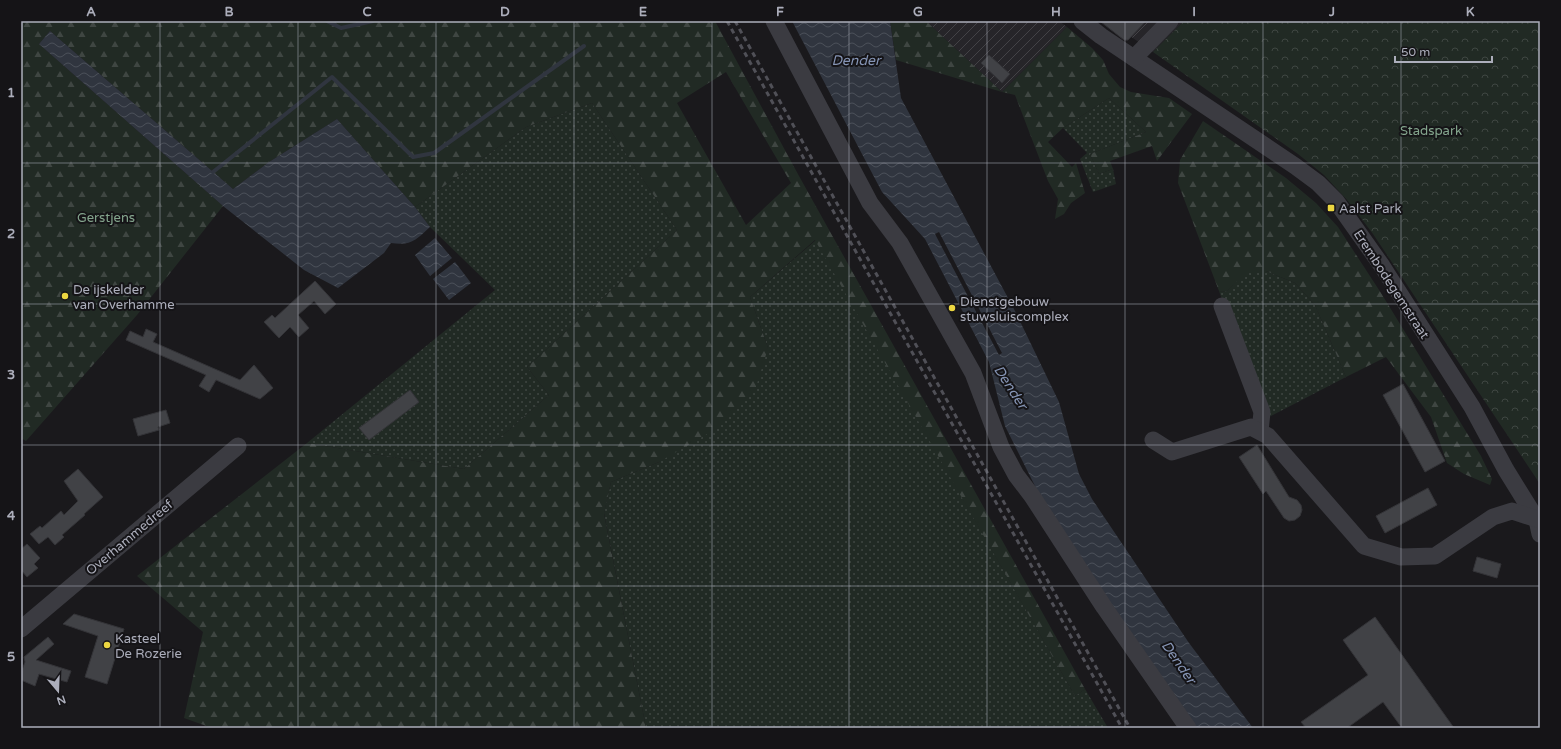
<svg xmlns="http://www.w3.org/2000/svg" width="1561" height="749" font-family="'Varela Round',sans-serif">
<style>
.industrial{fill:url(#industrial-furrows)}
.grass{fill:url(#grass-dots)}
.forest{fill:url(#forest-firs);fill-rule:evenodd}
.park{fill:url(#park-crowns)}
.water{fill:url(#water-waves);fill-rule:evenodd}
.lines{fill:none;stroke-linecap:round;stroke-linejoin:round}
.stream{stroke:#30353f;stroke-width:4}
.building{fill:#414246;stroke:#343438}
.minor{stroke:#3b3b41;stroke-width:17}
.rail{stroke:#505057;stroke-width:3;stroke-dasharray:5 4;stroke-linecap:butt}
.grid{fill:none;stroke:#acaebb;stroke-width:1;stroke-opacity:0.55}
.poi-dot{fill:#ecd641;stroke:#151417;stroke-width:1.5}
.labels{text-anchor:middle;stroke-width:4;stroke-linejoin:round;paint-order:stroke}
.park-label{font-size:13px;fill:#84a58d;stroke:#151417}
.poi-label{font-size:13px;fill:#acaebb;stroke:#151417;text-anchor:start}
.street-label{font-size:13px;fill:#acaebb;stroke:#151417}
.water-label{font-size:14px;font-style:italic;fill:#8594b4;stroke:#151417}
.neatline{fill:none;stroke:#acaebb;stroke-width:1.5}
.grid-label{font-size:13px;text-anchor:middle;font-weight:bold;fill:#acaebb}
</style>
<defs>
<pattern id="industrial-furrows" width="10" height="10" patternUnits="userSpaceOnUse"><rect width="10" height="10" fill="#262529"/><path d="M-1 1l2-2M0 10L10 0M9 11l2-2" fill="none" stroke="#434246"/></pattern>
<pattern id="grass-dots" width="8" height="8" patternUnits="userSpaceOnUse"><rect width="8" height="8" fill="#212a24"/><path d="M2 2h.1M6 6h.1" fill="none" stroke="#3f4642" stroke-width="1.8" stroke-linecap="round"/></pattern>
<pattern id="forest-firs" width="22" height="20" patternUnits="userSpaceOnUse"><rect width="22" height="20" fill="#212a24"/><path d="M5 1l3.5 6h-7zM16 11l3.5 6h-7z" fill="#3f4642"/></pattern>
<pattern id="park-crowns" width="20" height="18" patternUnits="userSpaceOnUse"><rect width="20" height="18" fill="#212a24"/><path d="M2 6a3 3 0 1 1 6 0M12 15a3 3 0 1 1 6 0" fill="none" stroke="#3f4642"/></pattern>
<pattern id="water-waves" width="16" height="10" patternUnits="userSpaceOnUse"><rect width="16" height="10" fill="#30353f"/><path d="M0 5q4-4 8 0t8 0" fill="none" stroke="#4b5059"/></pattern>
</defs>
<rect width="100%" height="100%" fill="#1a191c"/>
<g class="industrial">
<path d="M926,21H1059L1067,27L1002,92Z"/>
<path d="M1099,21H1184L1153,52L1130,36L1121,37Z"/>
</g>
<g class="grass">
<path d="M1109,98L1146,132L1090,154L1099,174L1113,169L1116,184L1093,192L1080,159L1087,153L1063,128Z"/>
<path d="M592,103L677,230L527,367L549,395L464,469L307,443L495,290L430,227L415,207L526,127Z"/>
<path d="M816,240L1075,696L1085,689L1108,728H646L604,513L611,482L659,462L768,348L750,297Z"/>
<path d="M1246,271H1266L1295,283L1315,305L1346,377L1265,419L1219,291L1226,292Z"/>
</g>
<g class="forest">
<path d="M21,21H715L799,176L1085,689L1075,696L815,240L750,297L768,348L755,390L714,430L659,462L611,482L604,514L646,728H212L184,718L203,632L137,576L307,443L464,469L549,395L527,367L677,230L592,103L526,127L415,207L337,119L269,162L233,189L50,31L39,44L223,206L137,315L26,441L21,438ZM726,72L791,183L746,225L677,103Z"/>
<path d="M890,21H926L1002,92L1067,27L1092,48L1103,60L1109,74L1120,87L1131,92L1169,98L1192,114L1157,161L1152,146L1110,161L1113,169L1099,174L1090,154L1146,132L1109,98L1063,128L1048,142L1072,167L1076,163L1085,193L1071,203L1064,214L1055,219L1058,199L1048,181L1015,95L1002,92L896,60Z"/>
<path d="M1203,121L1286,178L1316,203L1338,227L1381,293L1481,456L1492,479L1490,485L1464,474L1447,463L1431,417L1386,357L1346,377L1315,305L1295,283L1266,271H1247L1226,292L1219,291L1178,183L1180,160Z"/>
</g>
<path class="park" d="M1184,21H1540V484L1373,234L1348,201L1324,175L1298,154L1153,52Z"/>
<g class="water">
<path d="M792,21H890L901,98L1015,311L1059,402L1079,474L1092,499L1189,643L1253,728H1197L1049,514L1005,426L989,362L925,239L882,192ZM939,232L1002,353L999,355L935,234Z"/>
<path d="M50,31L233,189L269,162L337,119L415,207L430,227C416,240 411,246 391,243L384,253L338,288L304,270L223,206L39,44Z"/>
<path d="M435,238L452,258L430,276L415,255Z"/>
<path d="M455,262L471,283L449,300L433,279Z"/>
</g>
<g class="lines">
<g class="stream">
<path d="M327,21L341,28L373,21"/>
<path d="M213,172L332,77L413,157L434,153L584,46"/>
</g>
</g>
<g class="building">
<path d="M1100,21H1146L1128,40H1124Z"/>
<path d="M989,55L1010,74L1002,83L981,63Z"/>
<path d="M315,281L336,304L325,314L314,301L298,315L309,328L299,337L290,327L279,338L264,322L272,315L275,318Z"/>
<path d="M146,329L157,334L153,342L240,380L254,365L273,388L260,399L216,380L209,392L199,386L206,375L126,340L130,331L143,337Z"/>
<path d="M1403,384L1445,461L1425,472L1383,395Z"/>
<path d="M410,390L419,402L369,440L359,428Z"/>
<path d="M166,410L170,423L158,427L159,430L138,436L133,419Z"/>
<path d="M1257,445L1289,497L1297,500L1301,505L1302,510L1300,516L1295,520L1289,521L1284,518L1266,491L1263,494L1239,457Z"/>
<path d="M78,469L103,497L84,514L85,515L62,535L64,537L55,545L48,537L39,544L30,534L40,526L42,528L61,511L64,515L78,501L64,481Z"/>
<path d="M1428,488L1437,505L1385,533L1376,516Z"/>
<path d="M27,544L40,558L34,564L38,568L27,577L21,570V549Z"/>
<path d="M1477,557L1501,564L1497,578L1473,571Z"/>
<path d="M74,614L124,629L107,684L85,677L98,636L63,624Z"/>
<path d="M1375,617L1454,728H1402L1383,702L1347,728H1306L1301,722L1368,675L1343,640Z"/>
<path d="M48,637L54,644L36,660L71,671L67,682L39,674L35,686L21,680V673L25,662L24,657Z"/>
</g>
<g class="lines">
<g class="minor">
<path d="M774,21L870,203L900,243L973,373L1001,447L1016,475L1032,496L1104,607L1188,728"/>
<path d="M1082,21L1101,36L1295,166L1318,183L1336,201L1382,266L1472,407L1506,470L1537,520L1540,534"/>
<path d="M1134,58L1170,21"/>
<path d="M1222,306L1262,412L1260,431"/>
<path d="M1153,440L1172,452L1251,427L1268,436L1364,546L1401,557L1435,556L1493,517L1512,511L1540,520"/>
<path d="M21,629L238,446"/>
</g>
<g class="rail">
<path d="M727,21L1122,728"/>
<path d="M735,21L1130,728"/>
</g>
</g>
<path class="grid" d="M160,21V728M298,21V728M436,21V728M574,21V728M712,21V728M849,21V728M987,21V728M1125,21V728M1263,21V728M1401,21V728M21,163H1540M21,304H1540M21,445H1540M21,586H1540"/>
<g class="poi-dot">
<rect x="1327" y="204" width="8" height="8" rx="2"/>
<circle cx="65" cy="296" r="4"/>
<circle cx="952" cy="308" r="4"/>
<circle cx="107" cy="645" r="4"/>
</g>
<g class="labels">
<g class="park-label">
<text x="1431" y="135">Stadspark</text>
<text x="106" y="222">Gerstjens</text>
</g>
<g class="poi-label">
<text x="1339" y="213">Aalst Park</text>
<text x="73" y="294">De ijskelder<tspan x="73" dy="15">van Overhamme</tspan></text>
<text x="960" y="306">Dienstgebouw<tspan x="960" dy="15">stuwsluiscomplex</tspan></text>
<text x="115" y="643">Kasteel<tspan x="115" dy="15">De Rozerie</tspan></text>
</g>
<g class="street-label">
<text transform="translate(1392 284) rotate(57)" y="5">Erembodegemstraat</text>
<text transform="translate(129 537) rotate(-40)" y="5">Overhammedreef</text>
</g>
<g class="water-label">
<text x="856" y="65">Dender</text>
<text transform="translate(1011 387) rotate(57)" y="5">Dender</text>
<text transform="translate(1179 662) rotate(55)" y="5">Dender</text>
</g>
</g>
<rect width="1561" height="749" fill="none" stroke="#151417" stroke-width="44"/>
<g transform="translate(58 691) rotate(161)" stroke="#151417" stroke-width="3" paint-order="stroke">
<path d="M0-3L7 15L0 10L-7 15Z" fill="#acaebb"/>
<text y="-6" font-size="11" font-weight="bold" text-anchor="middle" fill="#acaebb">N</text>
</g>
<path d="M1395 56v6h97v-6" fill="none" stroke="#acaebb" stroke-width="2"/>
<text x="1401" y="56" font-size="12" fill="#acaebb" stroke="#151417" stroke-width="3" paint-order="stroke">50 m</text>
<rect x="22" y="22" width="1517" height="705" class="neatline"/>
<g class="grid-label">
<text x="91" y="16">A</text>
<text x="229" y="16">B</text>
<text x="367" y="16">C</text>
<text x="505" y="16">D</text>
<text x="643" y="16">E</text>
<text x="780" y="16">F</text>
<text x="918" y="16">G</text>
<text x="1056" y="16">H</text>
<text x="1194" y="16">I</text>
<text x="1332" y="16">J</text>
<text x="1470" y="16">K</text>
<text x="11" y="97">1</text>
<text x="11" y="238">2</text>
<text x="11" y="379">3</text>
<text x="11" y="520">4</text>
<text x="11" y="661">5</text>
</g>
</svg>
